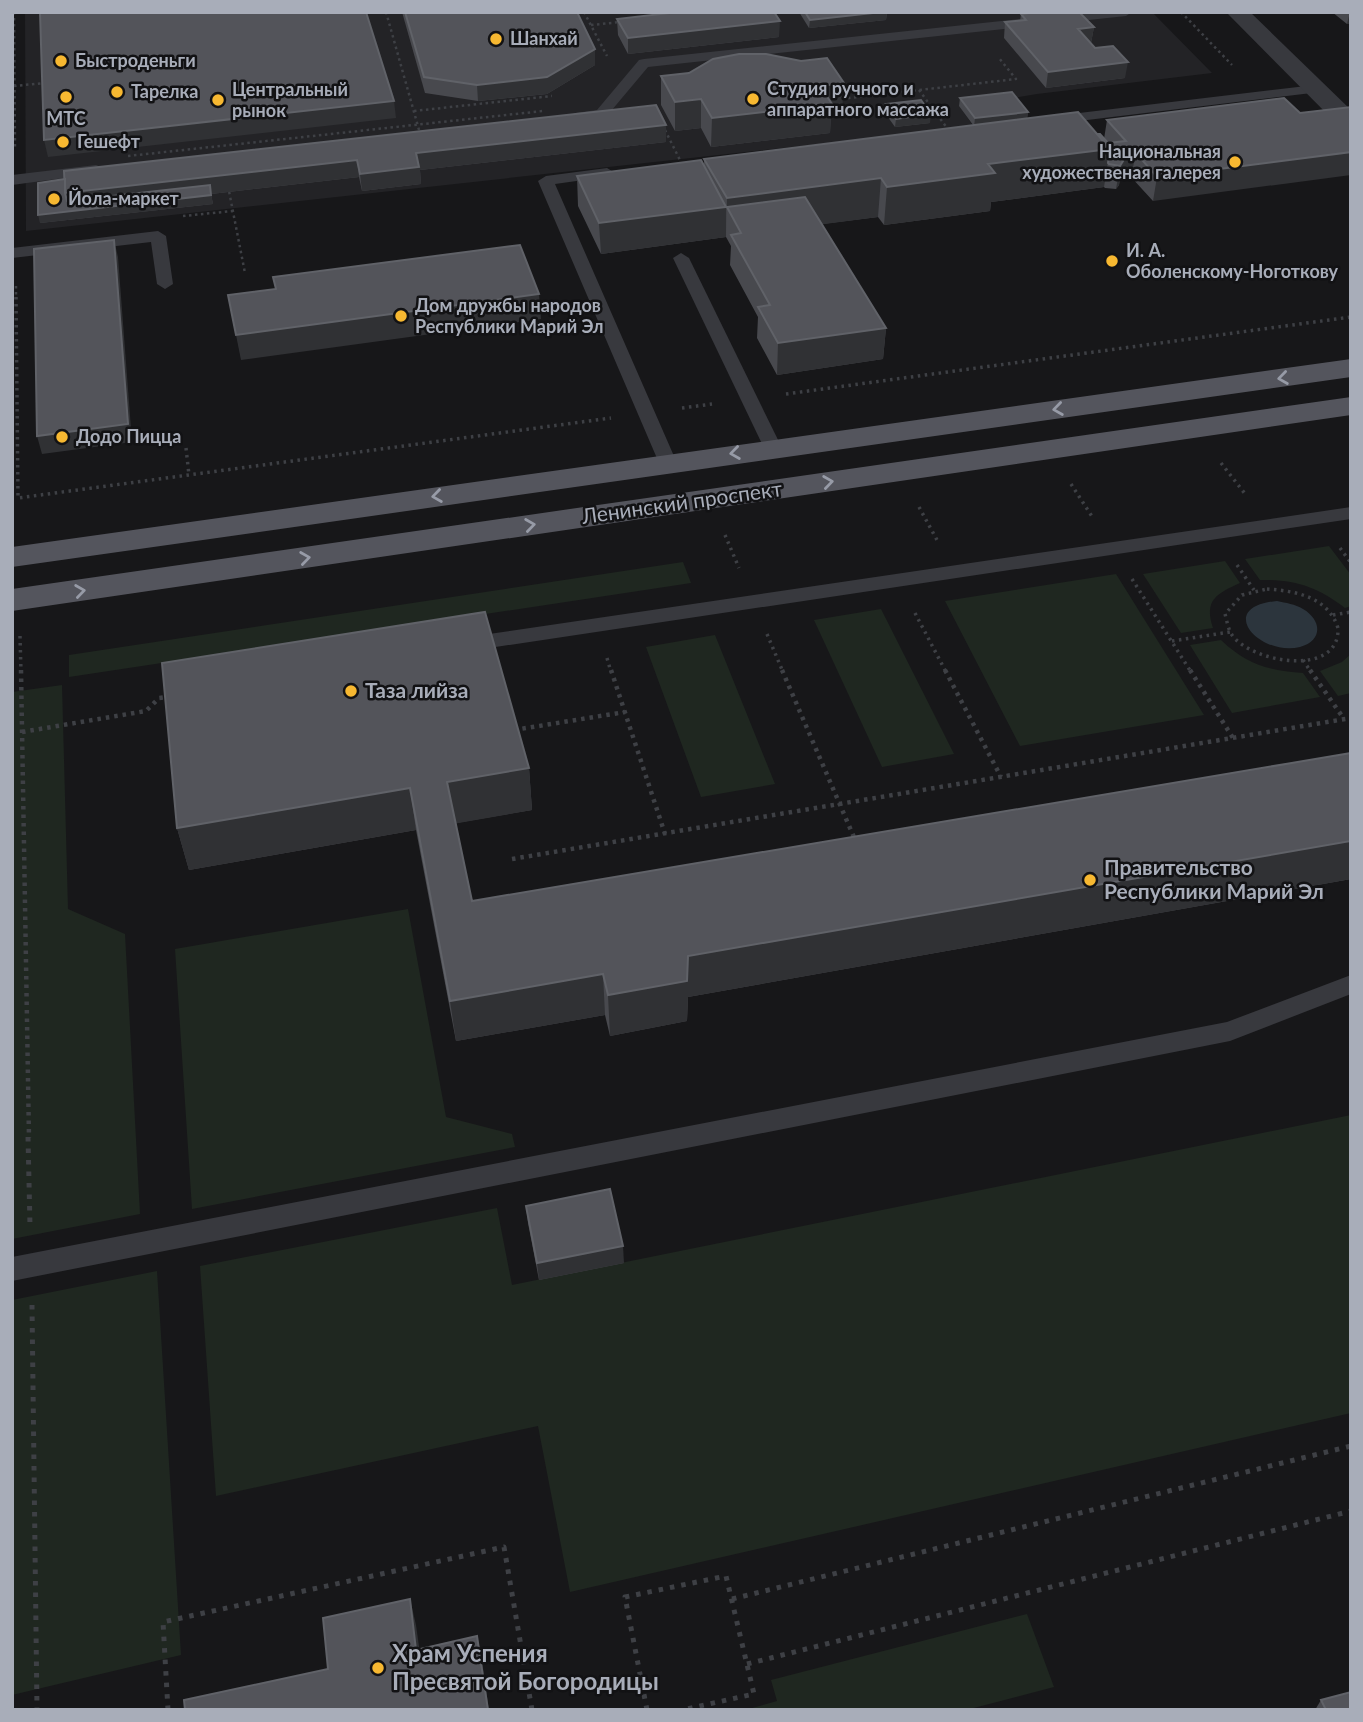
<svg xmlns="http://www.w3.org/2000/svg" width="1363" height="1722" font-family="Lato,sans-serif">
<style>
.built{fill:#232326}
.green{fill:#1f2720}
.water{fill:#2c353d}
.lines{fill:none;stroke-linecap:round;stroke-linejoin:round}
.path-far3{stroke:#3e4045;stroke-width:2.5;stroke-dasharray:2.5 3.5;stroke-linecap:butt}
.path-far2{stroke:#3e4045;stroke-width:3.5;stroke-dasharray:2.5 4.5;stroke-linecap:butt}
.path-far1{stroke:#3e4045;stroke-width:4.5;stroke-dasharray:3.5 5;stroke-linecap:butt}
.path{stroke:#3e4045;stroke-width:5;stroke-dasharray:4.5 7;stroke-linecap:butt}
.lane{fill:#38393e;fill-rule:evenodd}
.street{fill:#38393e;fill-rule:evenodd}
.primary{fill:#54555d;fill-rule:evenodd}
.wall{fill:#48494e}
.shaded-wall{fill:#303134}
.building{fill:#53545a;stroke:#606268;stroke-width:2}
.oneway{stroke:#979ba7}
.poi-dot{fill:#f7b831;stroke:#121214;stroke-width:2.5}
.labels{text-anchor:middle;stroke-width:5;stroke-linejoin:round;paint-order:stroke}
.far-poi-label{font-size:18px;font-weight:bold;fill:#a8adb9;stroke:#121214;text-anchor:start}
.street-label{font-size:21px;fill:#a8adb9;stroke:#121214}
.poi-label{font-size:21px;font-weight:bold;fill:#a8adb9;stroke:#121214;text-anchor:start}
.near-poi-label{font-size:24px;font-weight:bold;fill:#a8adb9;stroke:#121214;text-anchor:start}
</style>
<rect width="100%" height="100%" fill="#171719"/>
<path class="built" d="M25,12H1152L1212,73L1037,94L960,107L974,127L26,231Z"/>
<g class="green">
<path d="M1329,546L1351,575V606L1345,608C1318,587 1294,579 1260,580L1245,559Z"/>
<path d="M1225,561L1240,583C1216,594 1204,600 1213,628L1181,633L1143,574Z"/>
<path d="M683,562L691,583L69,677V655Z"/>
<path d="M1116,574L1204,715L1020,746L945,601Z"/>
<path d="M881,609L954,754L882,767L814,620Z"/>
<path d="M715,635L775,784L701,797L646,647Z"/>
<path d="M1221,640C1246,664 1269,671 1303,673L1320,697L1232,713L1190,645Z"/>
<path d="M1351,654V693L1338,696L1320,671L1342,662Z"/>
<path d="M62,685L68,909L125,934L140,1214L12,1239V692Z"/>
<path d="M408,909L446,1117L512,1134L515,1147L192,1209L175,949Z"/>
<path d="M1351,1115V1413L570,1592L538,1426L216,1496L200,1266L497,1208L512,1285Z"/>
<path d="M157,1271L181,1655L12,1695V1300Z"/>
<path d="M1027,1614L1054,1687L966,1710H745L777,1701L771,1680Z"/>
</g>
<path class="water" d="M1277,601C1286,603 1295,604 1303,609C1322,620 1323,641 1300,647C1260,657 1214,607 1277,601Z"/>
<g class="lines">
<g class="path-far3">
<path d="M14,12L15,148"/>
<path d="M386,12L421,137"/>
<path d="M584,12L607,56"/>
<path d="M1181,12L1232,65"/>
<path d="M591,25L621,22"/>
<path d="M14,86L45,83"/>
<path d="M842,87L849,98L1016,79L999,58"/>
<path d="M919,90L950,132"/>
<path d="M414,111L552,96"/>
<path d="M665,130L682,164"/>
<path d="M128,156L543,111"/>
<path d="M228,186L245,273"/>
<path d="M183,216L233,211"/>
<path d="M16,286V299"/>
</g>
<g class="path-far2">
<path d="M16,297L18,498L611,418"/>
<path d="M786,394L1351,317"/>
<path d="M682,408L712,404"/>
<path d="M186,448L189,475"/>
<path d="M1221,463L1246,495"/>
<path d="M1071,484L1093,518"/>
<path d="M919,507L937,540"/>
<path d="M725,535L739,568"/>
<path d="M1340,548L1351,563"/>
<path d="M1237,565L1254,590"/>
<path d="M1132,579L1191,672"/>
<path d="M1267,589C1296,591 1328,597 1338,628C1340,678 1252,663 1232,635C1228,629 1227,621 1225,614L1242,595Z"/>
<path d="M915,613L946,672"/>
<path d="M1333,615L1351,612"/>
<path d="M767,634L783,672"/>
<path d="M20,636L21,672"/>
<path d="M1172,641L1230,632"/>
<path d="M607,658L611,672"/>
<path d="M1303,660L1311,672"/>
</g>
<g class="path-far1">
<path d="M21,670L29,1138"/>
<path d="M611,670L665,834"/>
<path d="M782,670L856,842"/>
<path d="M945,670L1001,777"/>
<path d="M1190,670L1233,738"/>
<path d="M1310,670L1344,719"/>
<path d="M514,730L625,712"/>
<path d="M22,732L146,711L159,698L168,697"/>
<path d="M512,859L1351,718"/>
</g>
<g class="path">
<path d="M28,1137L30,1226"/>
<path d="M32,1305L37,1710"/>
<path d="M732,1599L1351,1446"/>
<path d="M747,1664L1351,1511"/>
<path d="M168,1710L163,1622L504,1547L532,1710"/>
<path d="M647,1710L625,1597L726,1576L754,1694L682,1710"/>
</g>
<g class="lane">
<path d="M1086,12H1132L1126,16L648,67L606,117L575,121L568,117L575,113L597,110L639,60L644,59Z"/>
<path d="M1315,85L1322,89L1320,92L1054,124L1047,120L1054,116Z"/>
<path d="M96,165L101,167L104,170L101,173L12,185V175Z"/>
<path d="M607,168L615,173L612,176L555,184L677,463L668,468L659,463L538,181L546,176Z"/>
<path d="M158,231L166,236L173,284L165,289L157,284L151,242L12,258V248Z"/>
<path d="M681,253L689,258L782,448L779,452H767L764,448L673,258Z"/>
<path d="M1351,507V519L489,648L482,646L479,641L482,636L489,634Z"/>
<path d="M1351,975V994L1230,1041L12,1281V1257L1227,1022Z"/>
</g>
<path class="street" d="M1226,12H1250L1351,110V131L1342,129Z"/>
<g class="primary">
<path d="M1351,359V377L12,567V547Z"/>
<path d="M1351,397V415L12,611V589Z"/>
</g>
</g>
<g class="wall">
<path d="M402,12H577L595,49V65L547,94L478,101L425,93Z"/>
<path d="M799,12H887L886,20L809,28Z"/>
<path d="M1332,12H1351V24H1347Z"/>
<path d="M1021,14L1094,27L1091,43L1125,78L1046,88L1004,38L1005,22L1020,21Z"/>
<path d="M617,19L779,37L628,54L618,35Z"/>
<path d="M689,73L842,112L831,113L830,133L711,147L701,128L675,131L661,105V76Z"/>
<path d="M960,98L1028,112L1027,118L1098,134L1104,139L1107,120L1284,98L1153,201L1131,177L1120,178L1119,185L1116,189L1105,188L1104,187L991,202L990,211L884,225L878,217L822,224L886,328L883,359L777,375L757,338L758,317L730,265L731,246L726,237L601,254L578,206L577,176L704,166V159L973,125L959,106Z"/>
<path d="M886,104L930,123L895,127L885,113Z"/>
<path d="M666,125V142L420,170L421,184L362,191L359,177L211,194L213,204L40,223L38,183Z"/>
<path d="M1351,753V879L688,997L687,1021L610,1036L605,1015L456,1041L416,830L189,870L177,828L529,768L532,810L456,823L472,901Z"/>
<path d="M526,1206L624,1263L539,1280L528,1223Z"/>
<path d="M1321,1700L1351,1710H1315Z"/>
</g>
<g class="shaded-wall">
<path d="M887,12L886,20L809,28L810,20Z"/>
<path d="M1350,12H1351V24H1347Z"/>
<path d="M780,21L779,37L628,54V38Z"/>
<path d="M1094,27L1091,43L1078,29Z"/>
<path d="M595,49V65L547,94L478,101L477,85Z"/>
<path d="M1128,62L1125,78L1046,88L1048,72Z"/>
<path d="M844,83L842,112L831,113L830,133L711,147L712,118L820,86Z"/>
<path d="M701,99V128L675,131V102Z"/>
<path d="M394,101L396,118L48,157L44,140Z"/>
<path d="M1028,112L1027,120L974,127L975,118Z"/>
<path d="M931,114L930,123L895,127L896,119Z"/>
<path d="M666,125V142L420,170L421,184L362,191L360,174L416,153Z"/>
<path d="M1110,149L1104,187L991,202L990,211L884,225L887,187L988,164Z"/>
<path d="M1351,152V175L1153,201L1157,177Z"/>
<path d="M1136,153L1131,177L1120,178L1119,185L1116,189L1120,166L1118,155Z"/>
<path d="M357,160L359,177L211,194L213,204L40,223L38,215L69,210L65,193Z"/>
<path d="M881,178L878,217L741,235L727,207L726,237L727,198Z"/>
<path d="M726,207V237L601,254L599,223Z"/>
<path d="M114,240L118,257L132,442L42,454L37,436Z"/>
<path d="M539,294L541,319L241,360L236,335Z"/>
<path d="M886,328L883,359L777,375L778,343Z"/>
<path d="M529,768L532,810L453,824L447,782Z"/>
<path d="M410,788L416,830L189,870L177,828Z"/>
<path d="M1351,841V879L688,997L687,1021L610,1036L608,995L688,956Z"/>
<path d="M603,974L605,1015L456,1041L450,1001Z"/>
<path d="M623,1246L624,1263L539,1280L537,1263Z"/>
<path d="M410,1599L416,1625L423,1675L416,1650Z"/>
<path d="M477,1636L482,1661L489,1710H488Z"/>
</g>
<g class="building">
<path d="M40,12H366L394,101L44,140Z"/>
<path d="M405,12H577L595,49L547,77L477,85L424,77Z"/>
<path d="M678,12H774L780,21L628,38L617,19Z"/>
<path d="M805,12H882L810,20Z"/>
<path d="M1039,12H1079L1094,27L1078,29L1095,48L1113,46L1128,62L1048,72L1005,22L1026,20L1021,14Z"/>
<path d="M739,54H766L801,61L827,58L844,83L820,86L832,104L712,118L701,99L675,102L661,76L689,73L713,59Z"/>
<path d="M1012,92L1028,112L975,118L960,98Z"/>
<path d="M1284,98L1300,113L1351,107V152L1157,177L1136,153L1118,155L1123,161L1120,166L1109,164L1108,163L1110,149L1098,134H1100L1108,143L1126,141L1107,120Z"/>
<path d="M921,100L931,114L896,119L886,104Z"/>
<path d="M656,105L666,125L416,153L419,167L360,174L357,160L65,193L64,171Z"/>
<path d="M1078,112L1110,149L988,164L995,173L887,187L881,178L727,198L704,159Z"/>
<path d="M701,160L726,207L599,223L577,176Z"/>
<path d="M65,179V193L67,201L210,185L211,195L38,215V183Z"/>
<path d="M805,197L886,328L778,343L758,307L770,305L731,235L741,233L727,207Z"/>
<path d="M114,240L128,424L37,436L34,249Z"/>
<path d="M520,245L539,294L236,335L228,295L276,289L273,277Z"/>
<path d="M485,612L529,768L447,782L472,901L1351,753V841L688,956L687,981L608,995L603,974L450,1001L410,788L177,828L162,663Z"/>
<path d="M610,1189L623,1246L537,1263L526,1206Z"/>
<path d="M410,1599L416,1650L477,1636L488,1710H185L184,1700L328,1669L323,1618Z"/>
<path d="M1351,1692V1710H1326L1321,1700Z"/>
</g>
<defs><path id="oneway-chevron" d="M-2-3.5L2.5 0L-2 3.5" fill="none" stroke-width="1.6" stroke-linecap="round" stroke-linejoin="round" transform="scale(1.75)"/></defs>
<g class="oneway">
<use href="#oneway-chevron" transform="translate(1283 378) rotate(172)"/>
<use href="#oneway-chevron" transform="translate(1058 409) rotate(172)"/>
<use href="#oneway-chevron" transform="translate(735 453) rotate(172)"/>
<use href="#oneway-chevron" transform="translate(828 482) rotate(-8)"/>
<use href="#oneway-chevron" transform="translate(437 496) rotate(172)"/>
<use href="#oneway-chevron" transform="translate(530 525) rotate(-8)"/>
<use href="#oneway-chevron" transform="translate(305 558) rotate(-8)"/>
<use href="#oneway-chevron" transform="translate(80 591) rotate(-8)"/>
</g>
<g class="poi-dot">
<circle cx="496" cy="39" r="7"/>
<circle cx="61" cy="61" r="7"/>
<circle cx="117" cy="92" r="7"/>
<circle cx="66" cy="97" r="7"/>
<circle cx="753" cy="99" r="7"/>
<circle cx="218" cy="100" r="7"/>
<circle cx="63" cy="142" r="7"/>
<circle cx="1235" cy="162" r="7"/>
<circle cx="54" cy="199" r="7"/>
<circle cx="1112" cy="261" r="7"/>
<circle cx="401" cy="316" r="7"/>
<circle cx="62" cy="437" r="7"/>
<circle cx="351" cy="691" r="7"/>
<circle cx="1090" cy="880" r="7"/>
<circle cx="378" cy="1668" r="7"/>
</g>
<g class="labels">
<g class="far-poi-label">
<text x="510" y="45">Шанхай</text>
<text x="75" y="67">Быстроденьги</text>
<text x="767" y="95">Студия ручного и<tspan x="767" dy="21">аппаратного массажа</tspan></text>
<text x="232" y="96">Центральный<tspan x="232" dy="21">рынок</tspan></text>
<text x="131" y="98">Тарелка</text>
<text x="66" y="125" text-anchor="middle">МТС</text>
<text x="77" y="148">Гешефт</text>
<text x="1221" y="158" text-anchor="end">Национальная<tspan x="1221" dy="21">художественая галерея</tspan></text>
<text x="68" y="205">Йола-маркет</text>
<text x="1126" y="257">И. А.<tspan x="1126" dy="21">Оболенскому-Ноготкову</tspan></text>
<text x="415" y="312">Дом дружбы народов<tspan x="415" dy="21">Республики Марий Эл</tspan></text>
<text x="76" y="443">Додо Пицца</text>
</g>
<g class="street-label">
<text transform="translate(682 503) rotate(-8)" y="7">Ленинский проспект</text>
</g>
<g class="poi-label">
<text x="365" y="698">Таза лийза</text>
<text x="1104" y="875">Правительство<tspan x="1104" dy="24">Республики Марий Эл</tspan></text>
</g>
<g class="near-poi-label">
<text x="392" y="1662">Храм Успения<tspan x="392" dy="28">Пресвятой Богородицы</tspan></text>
</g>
</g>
<rect width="1363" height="1722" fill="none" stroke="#a8adb9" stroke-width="28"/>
</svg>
